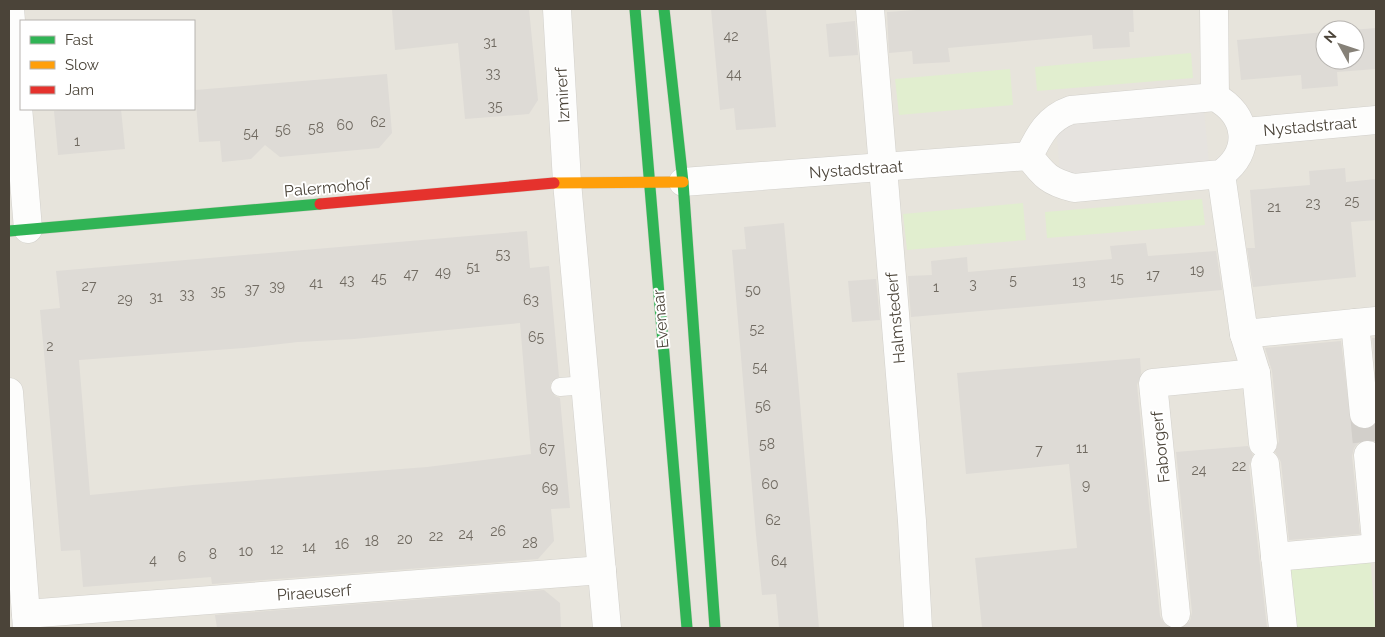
<svg xmlns="http://www.w3.org/2000/svg" width="1385" height="637" font-family="Raleway,sans-serif">
<style>
.residential{fill:#e7e4dc;fill-rule:evenodd}
.green{fill:#e1eecf}
.parking{fill:#e6e3df}
.building{fill:#dedbd6;fill-rule:evenodd}
.lines{fill:none;stroke-linecap:round;stroke-linejoin:round}
.street-tunnel{stroke:#d2cfca;stroke-width:28;stroke-dasharray:28 14;stroke-linecap:butt}
.lane-casing{stroke:#d2d0cb;stroke-width:19}
.street-casing{stroke:#d2d0cb;stroke-width:29}
.fast-casing{stroke:#d3cfc5;stroke-width:12}
.slow-casing{stroke:#d3cfc5;stroke-width:12}
.jam-casing{stroke:#d3cfc5;stroke-width:12}
.lane{stroke:#fdfdfc;stroke-width:18}
.street{stroke:#fdfdfc;stroke-width:28}
.fast{stroke:#30b455;stroke-width:11}
.slow{stroke:#ff9f0a;stroke-width:11}
.jam{stroke:#e5322d;stroke-width:11}
.labels{text-anchor:middle;stroke-width:4;stroke-linejoin:round;paint-order:stroke}
.number-label{font-size:14px;fill:#706a61}
.street-label{font-size:16px;fill:#4b4439;stroke:#fff}
</style>
<rect width="100%" height="100%" fill="#f4f2ee"/>
<path class="residential" d="M9,9H1376V628H9ZM21,21H194V109H21ZM1325,30H1355V60H1325Z"/>
<g class="green">
<path d="M1191,53L1193,78L1037,91L1035,67Z"/>
<path d="M1010,69L1013,105L899,115L895,79Z"/>
<path d="M1202,199L1205,225L1047,238L1045,212Z"/>
<path d="M1023,203L1026,240L907,250L903,214Z"/>
<path d="M1370,557L1376,628H1294L1288,566Z"/>
</g>
<path class="parking" d="M1204,110L1209,163L1060,175L1056,123Z"/>
<g class="building">
<path d="M392,9H529L538,100L529,114L465,119L458,43L395,50Z"/>
<path d="M711,9H766L776,127L736,130L734,108L720,110Z"/>
<path d="M931,9H1133L1134,32H1129L1130,47L1093,49L1092,35L948,48L950,62L913,64L912,51L889,53L887,12Z"/>
<path d="M855,21L858,55L829,57L826,24Z"/>
<path d="M1376,28V69L1337,72L1338,86L1302,89L1301,75L1241,80L1237,40L1325,32V60H1355V30H1352Z"/>
<path d="M387,74L392,133L379,148L280,157L265,145L251,159L222,162L220,141L199,142L195,90Z"/>
<path d="M75,109H121L125,149L58,155L54,111Z"/>
<path d="M1345,168L1346,182L1376,179V220L1351,222L1356,277L1253,287L1247,248H1255L1250,190L1310,185L1309,171Z"/>
<path d="M784,223L798,379L819,628H779L776,594L762,595L756,535L732,250L746,249L744,227Z"/>
<path d="M527,231L530,268L549,266L559,377L551,382L550,388L555,396L560,398L570,508L551,509L554,541L538,559L212,584L211,577L83,587L80,550L61,551L45,364L40,310L60,308L56,271ZM520,323L531,454L427,467L193,485L90,495L79,360L244,348L298,342L354,339Z"/>
<path d="M1146,243L1148,256L1216,251L1222,290L911,317L908,276L932,275L931,261L967,257L968,272L1112,259L1110,246Z"/>
<path d="M876,279L880,320L852,322L848,281Z"/>
<path d="M1372,338H1376V379Z"/>
<path d="M1341,341L1351,423L1357,428L1365,430L1376,423V442L1367,439L1359,442L1354,448L1352,456L1360,534L1289,540L1281,462L1275,452L1279,441L1272,371L1265,348Z"/>
<path d="M1140,358L1141,373L1137,385L1160,616L1164,623L1170,628H982L975,558L1077,548L1069,464L966,474L957,373Z"/>
<path d="M1248,446L1253,455L1249,466L1267,628H1181L1190,621L1192,612L1176,452Z"/>
<path d="M544,590L560,603L561,628H217L215,615Z"/>
</g>
<g class="lines">
<path class="street-tunnel" d="M1364,414L1368,455"/>
<g class="lane-casing">
<path id="lane" d="M560,387L586,385"/>
</g>
<g class="street-casing">
<g id="street">
<path d="M10,9L28,229"/>
<path d="M557,9L567,182L607,628"/>
<path d="M870,9L912,521L918,628"/>
<path d="M1214,9L1215,97"/>
<path d="M1215,97C1248,115 1253,151 1221,174L1074,188C1050,182 1044,176 1029,156C1039,135 1048,118 1071,110Z"/>
<path d="M1244,132L1376,120"/>
<path d="M1221,174L1244,334L1376,321"/>
<path d="M683,182L1029,156"/>
<path d="M1355,323L1364,414"/>
<path d="M1256,373L1263,443"/>
<path d="M9,392L27,628"/>
<path d="M1368,455L1376,541"/>
<path d="M1265,464L1283,628"/>
<path d="M1275,557L1376,548"/>
<path d="M26,614L602,570"/>
<path d="M1176,614L1153,383L1256,373L1244,334"/>
</g>
</g>
<g class="fast-casing">
<g id="fast">
<path d="M635,9L687,628"/>
<path d="M664,9L683,182L715,628"/>
<path d="M9,231L320,204"/>
</g>
</g>
<g class="slow-casing">
<path id="slow" d="M554,183L683,182"/>
</g>
<g class="jam-casing">
<path id="jam" d="M320,204L554,183"/>
</g>
<use href="#lane" class="lane"/>
<use href="#street" class="street"/>
<use href="#fast" class="fast"/>
<use href="#slow" class="slow"/>
<use href="#jam" class="jam"/>
</g>
<g class="labels">
<g class="number-label">
<text x="731" y="41">42</text>
<text x="490" y="47">31</text>
<text x="493" y="78">33</text>
<text x="734" y="79">44</text>
<text x="495" y="111">35</text>
<text x="378" y="127">62</text>
<text x="345" y="130">60</text>
<text x="316" y="133">58</text>
<text x="283" y="135">56</text>
<text x="251" y="138">54</text>
<text x="77" y="146">1</text>
<text x="1352" y="206">25</text>
<text x="1313" y="208">23</text>
<text x="1274" y="212">21</text>
<text x="503" y="259">53</text>
<text x="473" y="272">51</text>
<text x="1197" y="275">19</text>
<text x="443" y="277">49</text>
<text x="411" y="279">47</text>
<text x="1153" y="280">17</text>
<text x="379" y="283">45</text>
<text x="1117" y="283">15</text>
<text x="347" y="285">43</text>
<text x="1013" y="285">5</text>
<text x="1079" y="286">13</text>
<text x="316" y="288">41</text>
<text x="973" y="289">3</text>
<text x="89" y="291">27</text>
<text x="277" y="291">39</text>
<text x="936" y="292">1</text>
<text x="252" y="294">37</text>
<text x="753" y="295">50</text>
<text x="218" y="296">35</text>
<text x="187" y="299">33</text>
<text x="156" y="302">31</text>
<text x="125" y="304">29</text>
<text x="531" y="305">63</text>
<text x="757" y="334">52</text>
<text x="536" y="342">65</text>
<text x="50" y="351">2</text>
<text x="760" y="372">54</text>
<text x="763" y="411">56</text>
<text x="767" y="449">58</text>
<text x="1082" y="453">11</text>
<text x="547" y="454">67</text>
<text x="1039" y="455">7</text>
<text x="1239" y="471">22</text>
<text x="1199" y="475">24</text>
<text x="770" y="489">60</text>
<text x="1086" y="490">9</text>
<text x="550" y="493">69</text>
<text x="773" y="525">62</text>
<text x="498" y="536">26</text>
<text x="466" y="539">24</text>
<text x="436" y="541">22</text>
<text x="405" y="544">20</text>
<text x="372" y="546">18</text>
<text x="530" y="548">28</text>
<text x="342" y="549">16</text>
<text x="309" y="552">14</text>
<text x="277" y="554">12</text>
<text x="246" y="556">10</text>
<text x="213" y="559">8</text>
<text x="182" y="562">6</text>
<text x="153" y="565">4</text>
<text x="779" y="566">64</text>
</g>
<g class="street-label">
<text transform="translate(562 95) rotate(-93)" y="6">Izmirerf</text>
<text transform="translate(1310 126) rotate(-5)" y="6">Nystadstraat</text>
<text transform="translate(856 169) rotate(-4)" y="6">Nystadstraat</text>
<text transform="translate(327 187) rotate(-5)" y="6">Palermohof</text>
<text transform="translate(895 318) rotate(-95)" y="6">Halmstederf</text>
<text transform="translate(660 319) rotate(-95)" y="6">Evenaar</text>
<text transform="translate(1160 447) rotate(-96)" y="6">Faborgerf</text>
<text transform="translate(314 592) rotate(-4)" y="6">Piraeuserf</text>
</g>
</g>
<rect width="1385" height="637" fill="none" stroke="#4b4439" stroke-width="20"/>
<rect x="20" y="20" width="175" height="90" fill="#ffffff" stroke="#b7b4b0"/>
<rect x="30" y="36" width="25" height="8" fill="#30b455" stroke="#b7b4b0"/>
<text x="65" y="45" font-size="15" fill="#4b4439">Fast</text>
<rect x="30" y="61" width="25" height="8" fill="#ff9f0a" stroke="#b7b4b0"/>
<text x="65" y="70" font-size="15" fill="#4b4439">Slow</text>
<rect x="30" y="86" width="25" height="8" fill="#e5322d" stroke="#b7b4b0"/>
<text x="65" y="95" font-size="15" fill="#4b4439">Jam</text>
<g transform="translate(1340 45) rotate(310)"><circle r="24" fill="#ffffff" stroke="#b7b4b0"/>
<path d="M0-4L9 19L0 12L-9 19Z" fill="#868178"/>
<text y="-8" font-size="14" font-weight="bold" text-anchor="middle" fill="#4b4439">N</text>
</g>
</svg>
